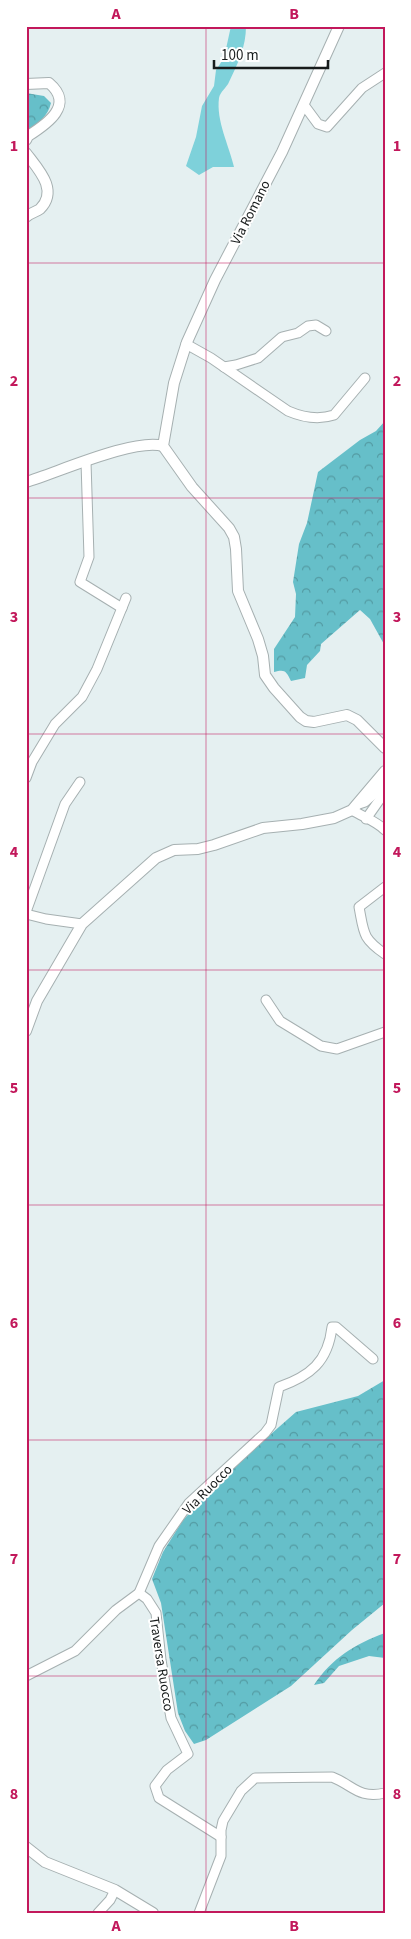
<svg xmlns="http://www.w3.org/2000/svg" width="411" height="1939" font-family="'Source Sans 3',sans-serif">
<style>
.green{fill:#7ed1da}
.forest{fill:url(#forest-crowns)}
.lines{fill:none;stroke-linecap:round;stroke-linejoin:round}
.minor-casing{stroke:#a6b0b1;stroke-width:11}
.tertiary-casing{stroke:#a6b0b1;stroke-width:12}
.minor{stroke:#fff;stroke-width:9}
.tertiary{stroke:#fff;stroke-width:10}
.grid{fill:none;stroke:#c2185b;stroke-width:1;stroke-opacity:0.55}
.labels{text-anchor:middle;stroke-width:4;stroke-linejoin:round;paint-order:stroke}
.street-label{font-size:14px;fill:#171b1b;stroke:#fff}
.neatline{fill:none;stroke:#c2185b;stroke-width:2}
.grid-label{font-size:16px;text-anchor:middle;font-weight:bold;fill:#c2185b}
</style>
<defs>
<pattern id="forest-crowns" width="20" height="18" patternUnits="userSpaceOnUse" patternTransform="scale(1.25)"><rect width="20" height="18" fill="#66bfc9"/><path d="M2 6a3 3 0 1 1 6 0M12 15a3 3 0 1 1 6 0" fill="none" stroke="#539aa2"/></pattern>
</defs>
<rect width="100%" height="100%" fill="#e5f0f1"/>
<path class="green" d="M231,26H246C246,47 238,63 229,82C227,87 220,92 219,98C216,121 229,145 234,167H213L199,175L186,166L196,137L202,106L214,86L216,70L224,58Z"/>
<g class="forest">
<path d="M26,93L44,96L51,103C48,116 38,124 26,131Z"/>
<path d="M385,421V646L370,619L360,610L321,644L320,651L307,665L305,678L291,681C286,671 285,669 274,672V649L295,617L296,594L293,582L299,544L307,523L318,472L360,440L376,431Z"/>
<path d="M385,1380V1603L352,1630L291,1686L206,1740L194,1744L185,1731L178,1713L161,1603L152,1579L163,1552L183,1520L236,1465L296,1412L358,1396Z"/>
<path d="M385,1633V1658L369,1656L339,1666L324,1683L314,1685C332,1658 355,1644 385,1633Z"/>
</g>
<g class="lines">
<g class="minor-casing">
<g id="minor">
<path d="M304,105L318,124L327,127L362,88L385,73"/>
<path d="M186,344L211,358L288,411C302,417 319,420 334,415L365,378"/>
<path d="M224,367L236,365L258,358L282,337L298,333L308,326L316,325L326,331"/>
<path d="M86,462L89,557L80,582L122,608"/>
<path d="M26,778L32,762L55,724L82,697L97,669L126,598"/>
<path d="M356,805L365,802L385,784"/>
<path d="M352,810C363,817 376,821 385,830"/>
<path d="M366,819L385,792"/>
<path d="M385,887L359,907C364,933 362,938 385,954"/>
<path d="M26,912L65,804L80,782"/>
<path d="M26,914L46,919L82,924"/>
<path d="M266,1000L280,1021L321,1046L337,1049L385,1032"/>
<path d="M139,1593L147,1599L156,1613L161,1660L171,1718L188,1754L167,1770L155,1786L159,1798L221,1837"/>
<path d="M26,1676L75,1651L116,1610L139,1593L159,1546L189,1503L265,1433L271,1425L279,1387C310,1376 328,1362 332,1327H336L373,1359"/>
<path d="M98,1913L110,1900L115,1890"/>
<path d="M199,1913L221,1856V1830L223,1821L241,1791L255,1778L332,1777C353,1785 358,1799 385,1793"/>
</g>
</g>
<g class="tertiary-casing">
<g id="tertiary">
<path d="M339,26L282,152L215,280L187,342L174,383L163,446L192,487L229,528L234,537L236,549L238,591L258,639L263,656L265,675L274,688L300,717L306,721L314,722L347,715L357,720L385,748"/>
<path d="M26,84L49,83C75,105 47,124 28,136L26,140"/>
<path d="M26,153C38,169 59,190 40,209C36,212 30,213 26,217"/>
<path d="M26,482C59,472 134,438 163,446"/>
<path d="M26,1031L37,1001L82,924L156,858L174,850L198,849L214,845L263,828L302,824L334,818L352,810L385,771"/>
<path d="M26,1847L45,1862L115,1890L153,1913"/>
</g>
</g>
<use href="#minor" class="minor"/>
<use href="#tertiary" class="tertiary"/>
</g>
<path class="grid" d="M206,26V1913M26,263H385M26,498H385M26,734H385M26,970H385M26,1205H385M26,1440H385M26,1676H385"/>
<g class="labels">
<g class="street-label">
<text transform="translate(250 212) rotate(-63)" y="5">Via Romano</text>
<text transform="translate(207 1489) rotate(-45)" y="5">Via Ruocco</text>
<text transform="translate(162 1664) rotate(81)" y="5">Traversa Ruocco</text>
</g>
</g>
<rect width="411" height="1939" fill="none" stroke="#ffffff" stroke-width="55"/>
<path d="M214 60v8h114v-8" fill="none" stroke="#171b1b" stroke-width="2.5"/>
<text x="221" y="60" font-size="15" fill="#171b1b" stroke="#ffffff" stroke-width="4" paint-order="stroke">100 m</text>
<rect x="28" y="28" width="356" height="1884" class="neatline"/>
<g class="grid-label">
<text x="116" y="19">A</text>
<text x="294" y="19">B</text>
<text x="14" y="151">1</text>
<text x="397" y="151">1</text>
<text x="14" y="386">2</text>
<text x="397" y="386">2</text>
<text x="14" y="622">3</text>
<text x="397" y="622">3</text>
<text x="14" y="857">4</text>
<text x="397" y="857">4</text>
<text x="14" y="1093">5</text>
<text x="397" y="1093">5</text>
<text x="14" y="1328">6</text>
<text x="397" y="1328">6</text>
<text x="14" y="1564">7</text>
<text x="397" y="1564">7</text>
<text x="14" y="1799">8</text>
<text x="397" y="1799">8</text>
<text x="116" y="1931">A</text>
<text x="294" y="1931">B</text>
</g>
</svg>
